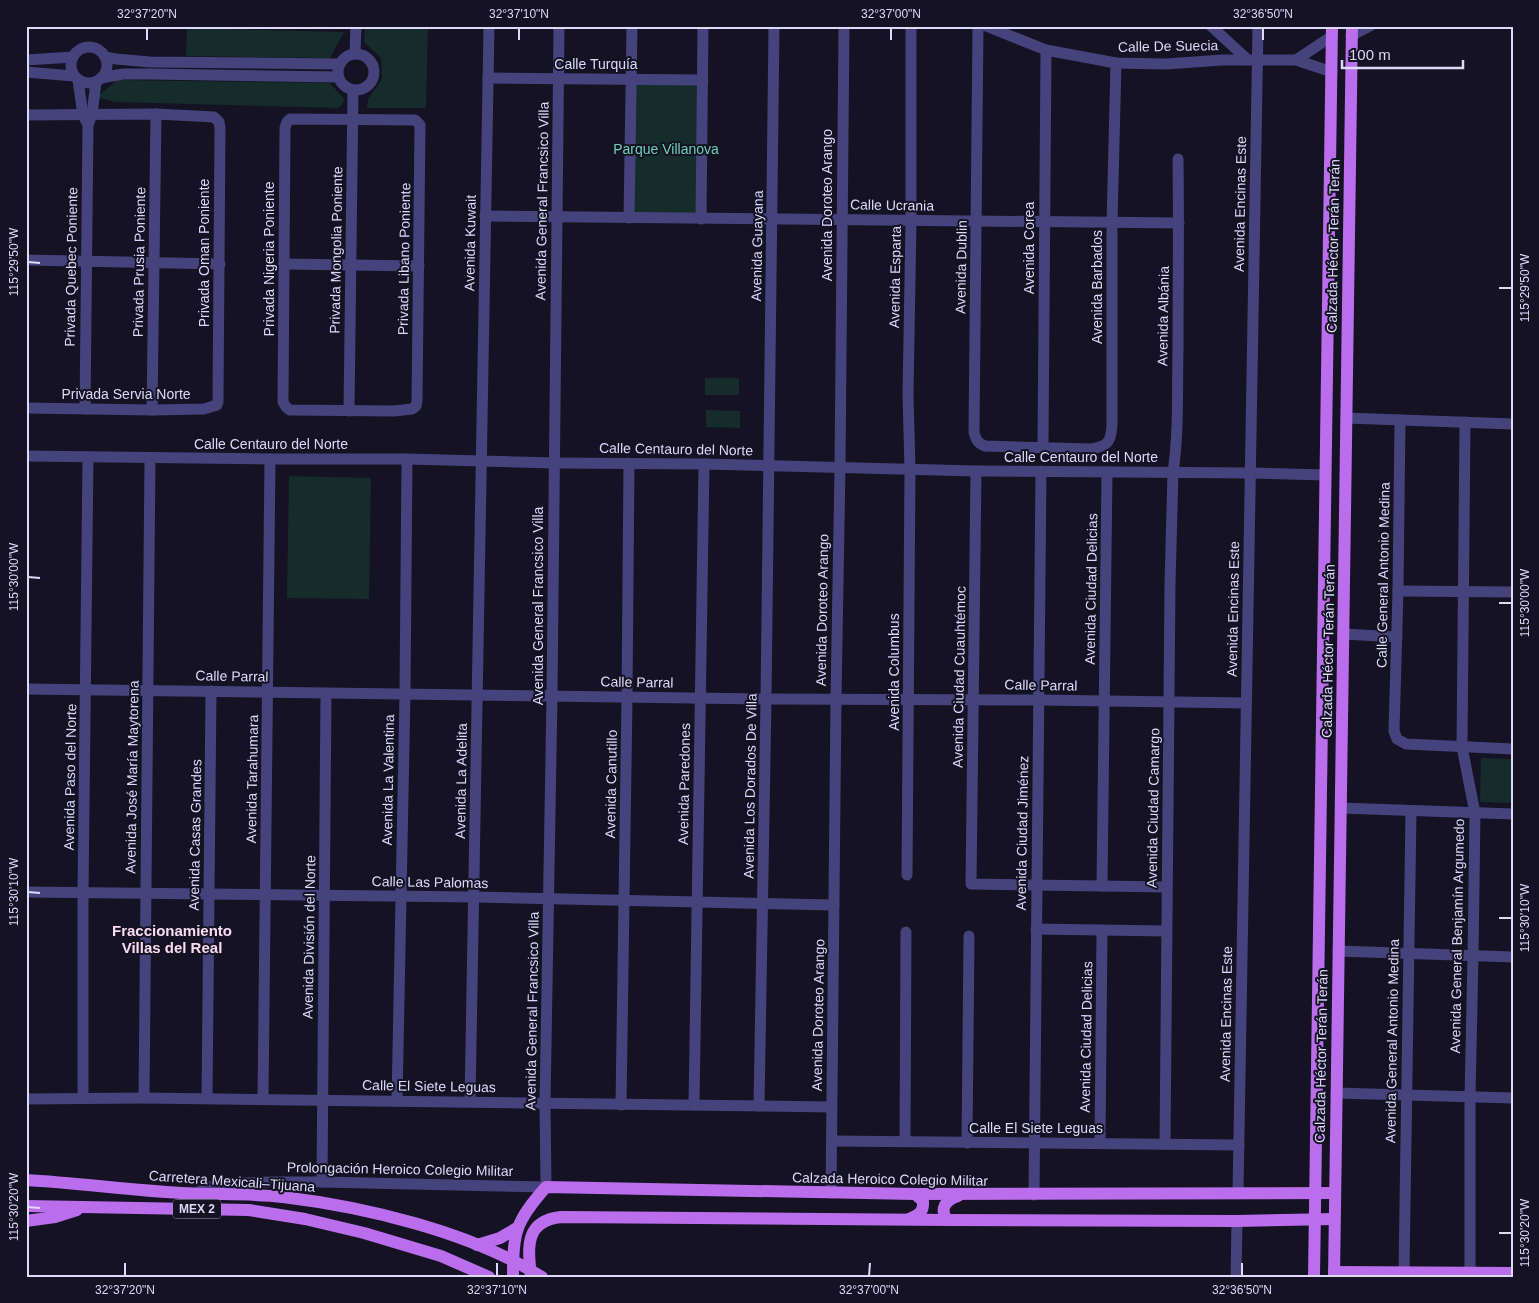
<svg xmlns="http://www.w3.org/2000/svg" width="1539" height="1303" font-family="Helvetica,sans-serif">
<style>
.green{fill:#152c2b}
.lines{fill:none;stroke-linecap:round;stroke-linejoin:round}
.minor{stroke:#44437c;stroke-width:11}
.major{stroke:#bb6eeb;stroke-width:12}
.ticks{fill:none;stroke:#dcd9fa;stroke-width:2}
.labels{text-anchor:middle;stroke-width:4;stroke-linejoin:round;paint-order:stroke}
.shield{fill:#141223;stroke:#a09dba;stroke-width:1}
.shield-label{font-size:12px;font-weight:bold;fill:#dcd9fa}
.street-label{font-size:14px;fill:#dcd9fa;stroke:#141223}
.park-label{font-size:14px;fill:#6ed0b7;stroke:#141223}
.neighbourhood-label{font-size:15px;font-weight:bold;fill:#fadbef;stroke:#141223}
.neatline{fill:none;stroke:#dcd9fa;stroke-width:2}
.ticks-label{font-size:12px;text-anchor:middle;fill:#dcd9fa}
</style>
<rect width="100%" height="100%" fill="#141223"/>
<g class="green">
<path d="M365,27H428L426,108H367L368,99L382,79L381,58L364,42Z"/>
<path d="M187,28L344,32L330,58L186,56Z"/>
<path d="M117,80L330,83L345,100L339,108L114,102L97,97Z"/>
<path d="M633,80L702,81L700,219L630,218Z"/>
<rect x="705" y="378" width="34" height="17"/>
<path d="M706,410L740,411V428L706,427Z"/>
<path d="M289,476L371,478L369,599L287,598Z"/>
<path d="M1481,758L1513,759V803L1480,802Z"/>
</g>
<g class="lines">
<g class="minor">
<path d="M978,26L974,432C976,439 977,443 985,446L1091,449C1108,446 1111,442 1112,425V223L1116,63"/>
<path d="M986,26L1046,50L1116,63L1166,64L1222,60H1296L1332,72"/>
<path d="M1211,26L1248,60"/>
<path d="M1351,36L1370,26"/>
<circle cx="89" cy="65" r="18"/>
<path d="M355,53L356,26"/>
<circle cx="356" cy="72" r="18"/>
<path d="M105,57L116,59L150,62L340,64"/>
<path d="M26,60L73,57"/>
<path d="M1296,60L1332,36"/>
<path d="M26,72L74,76"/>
<path d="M101,78L123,74H151L338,77"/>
<path d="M488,78L703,80"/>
<path d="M78,80L83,115L86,121"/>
<path d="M26,115L156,114L214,117L219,122L220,128L218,402L217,405L204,409L152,410L26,408"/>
<path d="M290,119L415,120L420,125L417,401L416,406L412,409L394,411L290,410L286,407L283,402L285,128L287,122Z"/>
<path d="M485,216L1179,223"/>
<path d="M629,218L632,26"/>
<path d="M701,219L703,26"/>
<path d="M26,260L220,264"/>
<path d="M284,264L419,266"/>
<path d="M85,409L88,125L92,114L96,82"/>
<path d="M152,410L156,114"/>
<path d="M349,411L353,90"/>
<path d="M1346,418L1513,424"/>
<path d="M1400,420L1398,591L1394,731L1397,739L1406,744L1513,749"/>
<path d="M1465,422L1462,747L1475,813L1473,956L1470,1097V1273"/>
<path d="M1043,446L1046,50"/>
<path d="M26,456L270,459H407L554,463L704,464L976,471L1251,473L1325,475"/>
<path d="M976,471L971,884L1167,887"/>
<path d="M1398,591L1513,592"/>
<path d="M1343,634L1397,637"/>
<path d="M26,689L766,699L1038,700L1246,703"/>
<path d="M1341,808L1513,814"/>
<path d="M907,875L910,469L908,395L911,221V26"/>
<path d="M1102,886L1107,472"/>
<path d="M26,892L474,897L834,905"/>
<path d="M1036,929L1166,931"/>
<path d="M1338,951L1513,957"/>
<path d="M1336,1093L1513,1098"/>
<path d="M83,1097V893L88,457"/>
<path d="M144,1098L150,458"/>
<path d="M207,1098L211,691"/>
<path d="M26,1099L144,1098L832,1107"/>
<path d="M263,1099L270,459"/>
<path d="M397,1101L405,694L407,459"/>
<path d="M470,1102L489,26"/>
<path d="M621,1105L627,697L629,463"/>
<path d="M694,1105L704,464"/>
<path d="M759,1106L766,699L774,26"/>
<path d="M832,1141L1239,1145"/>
<path d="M905,1141L906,932"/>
<path d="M967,1143L969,936"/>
<path d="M1100,1143L1102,930"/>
<path d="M1165,1144L1170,584L1173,472C1179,432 1177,391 1178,350C1178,287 1179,223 1178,159"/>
<path d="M322,1182L326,693"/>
<path d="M196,1193L217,1184L268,1182H322L546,1187L545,1103L552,696L559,26"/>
<path d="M831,1193L836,699L840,467L844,26"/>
<path d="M1238,1193L1258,26"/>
<path d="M1034,1195L1041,471"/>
<path d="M1404,1272L1411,811"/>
<path d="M1236,1277L1237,1221"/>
</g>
<g class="major">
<path d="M26,1180C78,1183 129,1190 181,1193C215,1195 249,1193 283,1197C366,1207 471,1232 542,1277"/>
<path d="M26,1206L249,1210L305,1219L364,1233L441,1256L489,1277"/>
<path d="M909,1219C919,1215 924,1212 923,1201L915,1194"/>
<path d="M947,1220C939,1208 946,1200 958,1196"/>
<path d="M26,1221L55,1217L77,1210"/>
<path d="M477,1245L500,1238L517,1228"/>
<path d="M1334,1272L1513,1273"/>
<path d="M513,1277C513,1231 516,1221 546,1187L915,1194L1334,1193"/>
<path d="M531,1277C528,1248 524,1221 561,1217L947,1220L1237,1221L1334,1219"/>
<path d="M1314,1277L1332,26"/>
<path d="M1334,1277L1352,26"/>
</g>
</g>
<path class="ticks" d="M147,40V28M519,40V28M891,40V28M1263,40V28M28,262L40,263M1499,288H1512M28,577L40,578M1499,603H1512M28,892L40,893M1499,918H1512M28,1207L40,1208M1499,1233H1512M125,1276V1263M497,1276V1263M869,1276L870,1263M1242,1276V1263"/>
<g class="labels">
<rect class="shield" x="173" y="1199.5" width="48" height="19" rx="4"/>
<g class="shield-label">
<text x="197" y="1213">MEX 2</text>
</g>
<g class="street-label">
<text transform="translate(1168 46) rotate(-1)" y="5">Calle De Suecia</text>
<text x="596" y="69">Calle Turquía</text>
<text transform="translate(542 201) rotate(-89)" y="5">Avenida General Francsico Villa</text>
<text transform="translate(1240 204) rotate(-89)" y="5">Avenida Encinas Este</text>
<text transform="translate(827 205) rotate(-90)" y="5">Avenida Doroteo Arango</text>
<text transform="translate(892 205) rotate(1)" y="5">Calle Ucrania</text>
<text transform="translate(470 243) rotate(-89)" y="5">Avenida Kuwait</text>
<text transform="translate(757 246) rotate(-89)" y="5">Avenida Guayana</text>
<text transform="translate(1333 246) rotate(-89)" y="5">Calzada Héctor Terán Terán</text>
<text transform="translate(1029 248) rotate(-90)" y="5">Avenida Corea</text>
<text transform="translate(336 250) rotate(-89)" y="5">Privada Mongolia Poniente</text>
<text transform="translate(204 253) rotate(-90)" y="5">Privada Oman Poniente</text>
<text transform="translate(269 259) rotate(-90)" y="5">Privada Nigeria Poniente</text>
<text transform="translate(404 259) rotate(-89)" y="5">Privada Libano Poniente</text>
<text transform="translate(139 262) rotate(-89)" y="5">Privada Prusia Poniente</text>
<text transform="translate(71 267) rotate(-89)" y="5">Privada Quebec Poniente</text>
<text transform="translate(961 267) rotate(-89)" y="5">Avenida Dublin</text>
<text transform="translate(895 277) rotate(-89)" y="5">Avenida Esparta</text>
<text transform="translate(1097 287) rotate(-90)" y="5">Avenida Barbados</text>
<text transform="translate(1163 316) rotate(-89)" y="5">Avenida Albánia</text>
<text x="126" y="399">Privada Servia Norte</text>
<text x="271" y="449">Calle Centauro del Norte</text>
<text transform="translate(676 449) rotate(1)" y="5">Calle Centauro del Norte</text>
<text x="1081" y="462">Calle Centauro del Norte</text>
<text transform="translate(1383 575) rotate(-89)" y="5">Calle General Antonio Medina</text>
<text transform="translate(1091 589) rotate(-89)" y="5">Avenida Ciudad Delicias</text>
<text transform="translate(538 606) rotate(-90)" y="5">Avenida General Francsico Villa</text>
<text transform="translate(1233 609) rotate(-89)" y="5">Avenida Encinas Este</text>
<text transform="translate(822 610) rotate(-89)" y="5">Avenida Doroteo Arango</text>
<text transform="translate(1328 651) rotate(-89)" y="5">Calzada Héctor Terán Terán</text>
<text transform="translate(894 672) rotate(-90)" y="5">Avenida Columbus</text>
<text transform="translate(232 676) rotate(1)" y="5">Calle Parral</text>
<text transform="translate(959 677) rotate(-89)" y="5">Avenida Ciudad Cuauhtémoc</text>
<text transform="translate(637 682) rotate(1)" y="5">Calle Parral</text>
<text transform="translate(1041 685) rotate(1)" y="5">Calle Parral</text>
<text transform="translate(70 777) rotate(-89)" y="5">Avenida Paso del Norte</text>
<text transform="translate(132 777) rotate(-89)" y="5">Avenida José María Maytorena</text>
<text transform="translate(252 779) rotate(-89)" y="5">Avenida Tarahumara</text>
<text transform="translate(388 780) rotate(-89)" y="5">Avenida La Valentina</text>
<text transform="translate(461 781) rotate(-89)" y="5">Avenida La Adelita</text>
<text transform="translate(611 784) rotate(-89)" y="5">Avenida Canutillo</text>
<text transform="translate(684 784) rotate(-89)" y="5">Avenida Paredones</text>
<text transform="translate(750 786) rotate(-89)" y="5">Avenida Los Dorados De Villa</text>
<text transform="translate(1153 808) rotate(-89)" y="5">Avenida Ciudad Camargo</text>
<text transform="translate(1022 833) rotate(-89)" y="5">Avenida Ciudad Jiménez</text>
<text transform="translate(195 835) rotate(-89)" y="5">Avenida Casas Grandes</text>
<text transform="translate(430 882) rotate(1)" y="5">Calle Las Palomas</text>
<text transform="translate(1457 936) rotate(-89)" y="5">Avenida General Benjamín Argumedo</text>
<text transform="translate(309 937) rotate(-89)" y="5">Avenida División del Norte</text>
<text transform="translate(532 1011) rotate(-89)" y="5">Avenida General Francsico Villa</text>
<text transform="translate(1226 1014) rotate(-89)" y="5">Avenida Encinas Este</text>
<text transform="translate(818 1015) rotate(-89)" y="5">Avenida Doroteo Arango</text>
<text transform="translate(1086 1037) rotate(-89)" y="5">Avenida Ciudad Delicias</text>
<text transform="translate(1392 1041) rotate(-89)" y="5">Avenida General Antonio Medina</text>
<text transform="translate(1321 1056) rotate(-89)" y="5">Calzada Héctor Terán Terán</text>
<text transform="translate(429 1086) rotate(1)" y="5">Calle El Siete Leguas</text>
<text x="1036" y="1133">Calle El Siete Leguas</text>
<text transform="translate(400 1169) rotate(1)" y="5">Prolongación Heroico Colegio Militar</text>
<text transform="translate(890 1179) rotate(1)" y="5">Calzada Heroico Colegio Militar</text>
<text transform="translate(232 1181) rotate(4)" y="5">Carretera Mexicali–Tijuana</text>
</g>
<g class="park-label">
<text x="666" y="154">Parque Villanova</text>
</g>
<g class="neighbourhood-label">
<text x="172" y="936">Fraccionamiento<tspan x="172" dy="17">Villas del Real</tspan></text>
</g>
</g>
<rect width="1539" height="1303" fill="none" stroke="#141223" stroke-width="55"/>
<path d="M1342 60v8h121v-8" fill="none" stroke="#dcd9fa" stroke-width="2.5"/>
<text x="1349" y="60" font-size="15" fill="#dcd9fa" stroke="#141223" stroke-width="4" paint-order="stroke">100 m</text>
<rect x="28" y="28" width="1484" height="1248" class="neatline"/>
<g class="ticks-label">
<text x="147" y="18">32°37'20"N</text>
<text x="519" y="18">32°37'10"N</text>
<text x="891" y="18">32°37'00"N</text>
<text x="1263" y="18">32°36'50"N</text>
<text transform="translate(14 262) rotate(-90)" y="4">115°29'50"W</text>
<text transform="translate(1525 288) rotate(-90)" y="4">115°29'50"W</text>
<text transform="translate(14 577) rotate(-90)" y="4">115°30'00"W</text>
<text transform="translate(1525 603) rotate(-90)" y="4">115°30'00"W</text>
<text transform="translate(14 892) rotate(-90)" y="4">115°30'10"W</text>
<text transform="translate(1525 918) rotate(-90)" y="4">115°30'10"W</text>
<text transform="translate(14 1207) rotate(-90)" y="4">115°30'20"W</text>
<text transform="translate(1525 1233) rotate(-90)" y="4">115°30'20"W</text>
<text x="125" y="1294">32°37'20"N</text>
<text x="497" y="1294">32°37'10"N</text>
<text x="869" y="1294">32°37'00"N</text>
<text x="1242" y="1294">32°36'50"N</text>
</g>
</svg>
